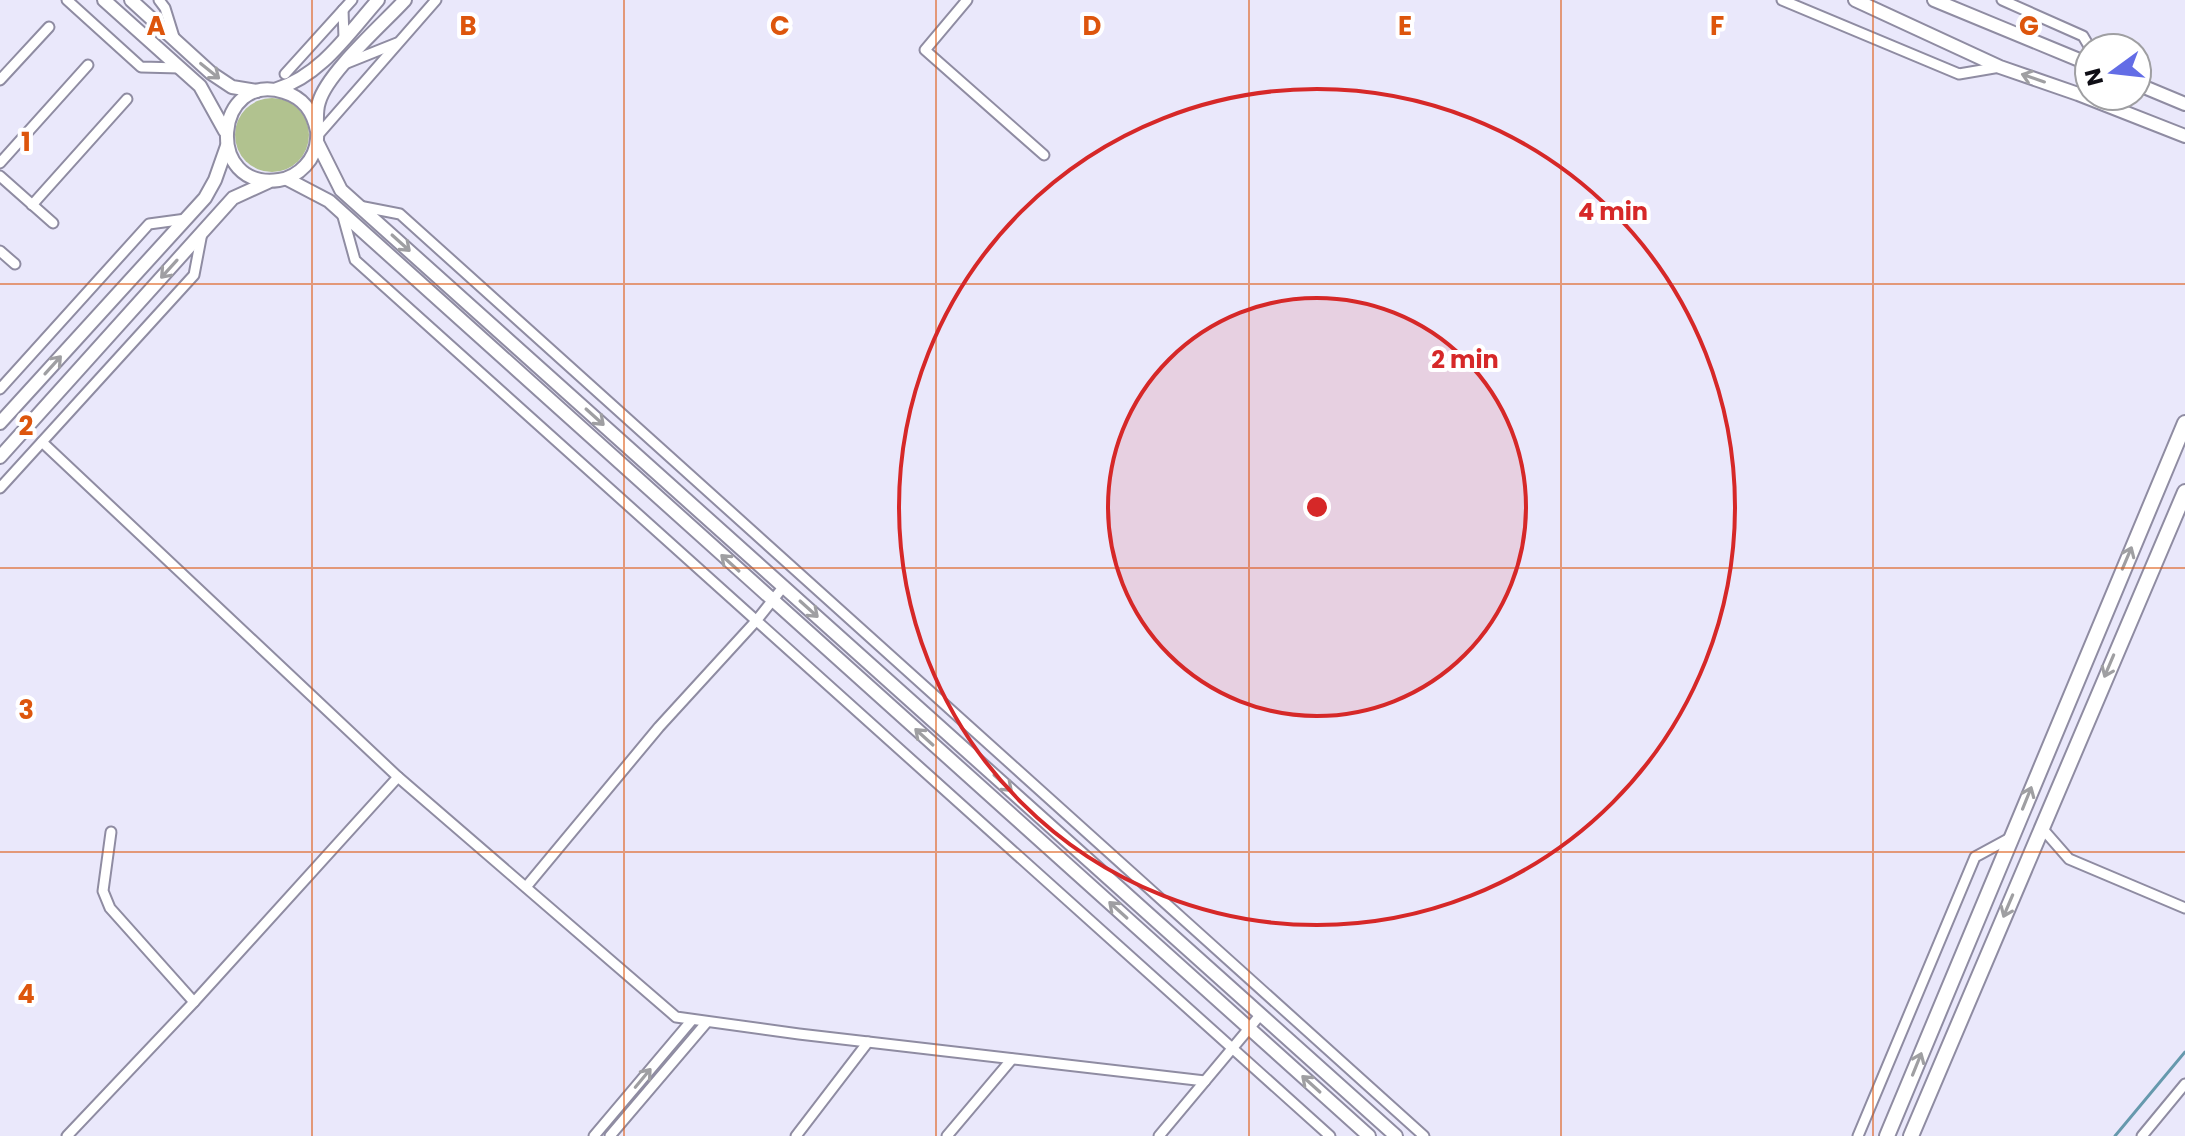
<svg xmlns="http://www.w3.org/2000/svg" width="2185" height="1136" font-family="Poppins,sans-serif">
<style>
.green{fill:#b1c28f}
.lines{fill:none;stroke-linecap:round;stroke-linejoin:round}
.stream{stroke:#6699ad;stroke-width:3}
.minor-casing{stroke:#8f8ca2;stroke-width:13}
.tertiary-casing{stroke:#8f8ca2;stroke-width:16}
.secondary-casing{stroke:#8f8ca2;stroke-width:18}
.minor{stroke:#fff;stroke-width:9}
.tertiary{stroke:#fff;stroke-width:12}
.secondary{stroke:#fff;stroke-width:14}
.oneway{stroke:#9f9fa2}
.grid{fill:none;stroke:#dd550c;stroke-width:2;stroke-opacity:0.55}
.ring{fill:none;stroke:#d62828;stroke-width:4}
.grid-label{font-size:26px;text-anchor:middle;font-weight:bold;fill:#dd550c;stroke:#fff;stroke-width:8;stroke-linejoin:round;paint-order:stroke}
.centre{fill:#d62828;stroke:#fff;stroke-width:4}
.ring-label{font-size:24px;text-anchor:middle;font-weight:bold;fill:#d62828;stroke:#fff;stroke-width:8;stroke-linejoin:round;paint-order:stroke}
</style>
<rect width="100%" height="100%" fill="#eae8fb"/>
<circle class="green" cx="272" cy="135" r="37"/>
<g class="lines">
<path class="stream" d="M2115,1136L2185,1052"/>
<g class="minor-casing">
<g id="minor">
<path d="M67,0L141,67L180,68"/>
<path d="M159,0L165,8L174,37"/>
<path d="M967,0L925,50L1044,155"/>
<path d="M1782,0L1959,74L2000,67"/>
<path d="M2002,0L2083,36L2090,48"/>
<path d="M343,10L344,38"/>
<path d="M347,63L397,43"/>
<path d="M285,74L352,0"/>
<path d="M0,80L49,27"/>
<path d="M318,135L436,0"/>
<path d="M0,163L88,65"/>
<path d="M0,176L53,223"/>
<path d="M32,205L127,99"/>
<path d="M359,206L400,214L1424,1136"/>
<path d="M342,213L355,260L1330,1136"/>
<path d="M0,251L15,264"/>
<path d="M0,389L149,224L186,219"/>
<path d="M42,442L398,777L676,1017L799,1034L1205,1081"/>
<path d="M0,488L194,275L202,233"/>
<path d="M2041,827L2069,859L2185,908"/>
<path d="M111,832L103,891L110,908L194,1002"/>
<path d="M526,887L659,727L756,621L784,586"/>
<path d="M67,1136L194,1002L398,777"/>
<path d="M594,1136L692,1020"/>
<path d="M610,1136L707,1022"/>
<path d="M796,1136L868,1042"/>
<path d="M947,1136L1012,1059"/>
<path d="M1159,1136L1261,1014"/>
<path d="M1858,1136L1975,857L2010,838"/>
<path d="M2142,1136L2185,1084"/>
</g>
</g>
<g class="tertiary-casing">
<g id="tertiary">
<path d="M104,0L200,86L225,131"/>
<path d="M131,0L211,73L232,87L257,91"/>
<path d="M1855,0L2000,67L2078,94L2185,136"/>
<path d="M1934,0L2089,64"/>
<path d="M2137,84L2185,104"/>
<path d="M277,89C321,75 348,34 378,0"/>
<path d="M317,131C313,112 304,98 284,92C214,70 204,191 279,180C299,177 316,159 317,139C318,127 315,113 319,102C327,73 383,24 405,0"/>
<path d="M317,142L341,190L1396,1136"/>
<path d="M287,179L329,201L1369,1136"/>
<path d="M0,423L205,198L215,180L227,146"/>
<path d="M0,457L233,198L268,182"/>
</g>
</g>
<g class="secondary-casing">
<g id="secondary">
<path d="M1887,1136L2185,423"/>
<path d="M1911,1136L2185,492"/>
</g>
</g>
<use href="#minor" class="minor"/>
<use href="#tertiary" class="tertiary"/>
<use href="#secondary" class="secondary"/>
</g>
<defs><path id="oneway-shaft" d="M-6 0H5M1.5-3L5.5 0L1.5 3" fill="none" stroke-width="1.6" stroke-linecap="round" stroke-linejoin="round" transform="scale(2)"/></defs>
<g class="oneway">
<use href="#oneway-shaft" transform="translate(210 71) rotate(39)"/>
<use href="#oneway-shaft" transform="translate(2033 78) rotate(-161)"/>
<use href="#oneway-shaft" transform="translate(401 243) rotate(42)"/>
<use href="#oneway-shaft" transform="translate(169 269) rotate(132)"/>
<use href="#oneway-shaft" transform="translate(53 365) rotate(-48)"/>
<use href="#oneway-shaft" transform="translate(595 417) rotate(42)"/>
<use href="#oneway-shaft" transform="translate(2127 558) rotate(-67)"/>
<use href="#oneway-shaft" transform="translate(730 563) rotate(-138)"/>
<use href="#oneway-shaft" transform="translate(809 609) rotate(42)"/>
<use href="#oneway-shaft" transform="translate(2109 666) rotate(113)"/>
<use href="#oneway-shaft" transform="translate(924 737) rotate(-138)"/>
<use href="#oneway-shaft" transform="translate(1003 783) rotate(42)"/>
<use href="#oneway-shaft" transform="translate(2027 798) rotate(-68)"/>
<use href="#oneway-shaft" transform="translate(2008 906) rotate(113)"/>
<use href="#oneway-shaft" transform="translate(1118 910) rotate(-138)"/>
<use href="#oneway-shaft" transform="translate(1917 1064) rotate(-68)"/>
<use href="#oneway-shaft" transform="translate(643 1078) rotate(-50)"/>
<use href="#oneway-shaft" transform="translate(1311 1084) rotate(-138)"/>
</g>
<path class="grid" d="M312,0V1136M624,0V1136M936,0V1136M1249,0V1136M1561,0V1136M1873,0V1136M0,284H2185M0,568H2185M0,852H2185"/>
<circle cx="1317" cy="507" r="209" fill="#d62828" fill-opacity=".12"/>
<g class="ring">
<circle cx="1317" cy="507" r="209"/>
<circle cx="1317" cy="507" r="418"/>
</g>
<g class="grid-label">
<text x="156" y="35">A</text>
<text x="468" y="35">B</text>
<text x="780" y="35">C</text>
<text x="1092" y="35">D</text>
<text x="1405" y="35">E</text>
<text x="1717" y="35">F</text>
<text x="2029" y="35">G</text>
<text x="26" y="151">1</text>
<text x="26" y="435">2</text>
<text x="26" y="719">3</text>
<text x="26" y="1003">4</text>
</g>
<circle cx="1317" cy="507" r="12" class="centre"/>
<g class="ring-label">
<text x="1613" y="220">4 min</text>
<text x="1465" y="368">2 min</text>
</g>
<g transform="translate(2113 72) rotate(255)"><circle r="38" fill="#ffffff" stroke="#9f9fa2" stroke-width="2"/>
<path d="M0-6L14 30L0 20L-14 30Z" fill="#636de6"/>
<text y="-12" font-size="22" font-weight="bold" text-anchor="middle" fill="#0f0e16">N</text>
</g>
</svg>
